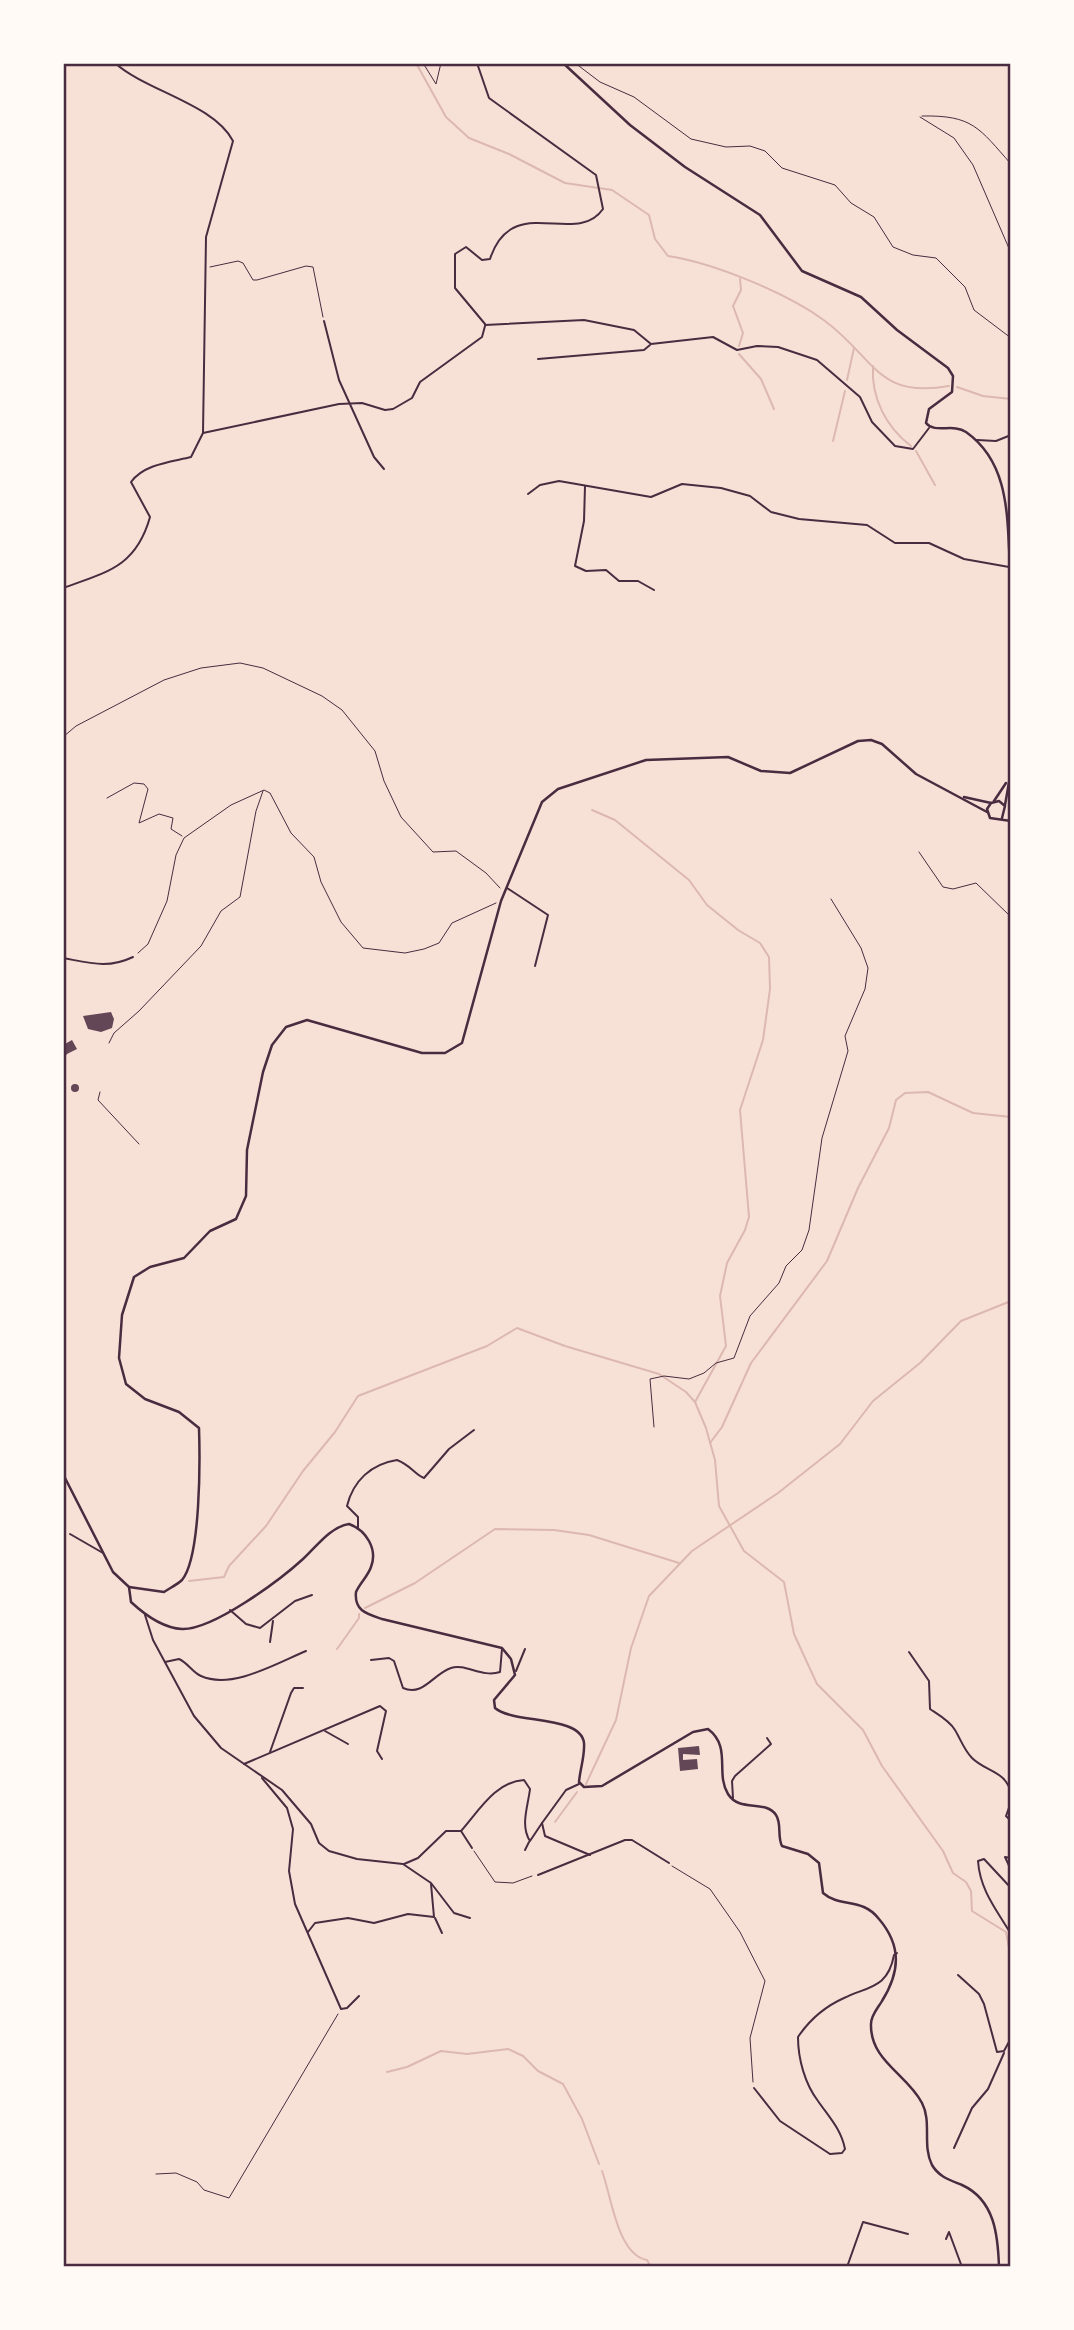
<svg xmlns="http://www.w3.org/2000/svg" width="1074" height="2330" font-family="'Space Grotesk',sans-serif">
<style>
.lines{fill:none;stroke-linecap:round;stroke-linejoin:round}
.stream{stroke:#dcb8b0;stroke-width:2}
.building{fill:#644757}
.path{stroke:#4a2c40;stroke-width:1}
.minor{stroke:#4a2c40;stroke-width:2}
.tertiary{stroke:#4a2c40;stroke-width:2.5}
.secondary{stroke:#4a2c40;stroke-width:2.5}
.neatline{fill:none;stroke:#4a2c40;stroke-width:2.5}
</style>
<rect width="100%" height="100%" fill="#f7e1d7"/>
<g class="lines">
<g class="stream">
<path d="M416,63L446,117L469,138L509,154L565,183L612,190L649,215L655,239L668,256C714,263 787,293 825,321C875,358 877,399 949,386"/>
<path d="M739,346L743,333L733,306L741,290L740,279"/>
<path d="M739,354L761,379L774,409"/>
<path d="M873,366C871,398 886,427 911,446"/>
<path d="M847,380L854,348"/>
<path d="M957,387L983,396L1011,399"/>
<path d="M833,441L845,391"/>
<path d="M916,451L935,485"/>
<path d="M592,810L615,820L689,880L707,905L738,930L760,943L769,957L770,989L763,1040L740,1110L749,1217L745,1230L727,1263L720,1296L726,1346L695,1402"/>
<path d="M710,1443L722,1427L751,1363L827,1261L858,1188L889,1128L896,1100L905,1093L928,1092L973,1113L1011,1117"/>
<path d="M189,1581L224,1577L229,1566L266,1526L303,1471L335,1432L358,1396L487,1346L517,1328L565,1346L659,1374L686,1392L695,1402L706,1428L715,1460L719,1506L744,1551L784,1582L794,1634L817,1684L863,1730L882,1766L943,1851L953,1873L966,1882L971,1891L972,1911L1006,1932L1011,1959"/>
<path d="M365,1608L415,1583L495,1529L554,1530L589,1535L679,1563"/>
<path d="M337,1649L359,1618V1614"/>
<path d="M586,1784L616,1720L631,1648L649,1596L692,1551L778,1493L840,1444L873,1401L920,1363L961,1321L1011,1301"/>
<path d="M555,1822L577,1792"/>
<path d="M387,2072L407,2067L441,2051L467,2054L508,2049L523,2056L538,2071L563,2084L582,2119L599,2164"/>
<path d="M602,2171C611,2194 617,2255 647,2260L651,2267"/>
</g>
</g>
<g class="building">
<path d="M111,1012L114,1019L112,1028L101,1032L88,1029L83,1016Z"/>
<path d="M72,1040L77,1049L67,1054L63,1060V1045Z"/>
<circle cx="75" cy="1088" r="4"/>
<path d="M699,1746L700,1755L683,1754V1760L697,1759L698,1769L680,1771L678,1748Z"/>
</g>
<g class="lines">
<g class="path">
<path d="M423,63L436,84L441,63"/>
<path d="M575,63L600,82L634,97L691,139L726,147L750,146L765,151L782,168L835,185L851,203L874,217L893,247L913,255L936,258L965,287L974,310L1011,338"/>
<path d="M922,116C973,115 979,128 1011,164"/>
<path d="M920,117L954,138L973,165L1011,253"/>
<path d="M210,267L238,261L243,263L253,280H257L306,266L313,267L323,317"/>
<path d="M63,737L76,726L164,680L201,668L240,663L263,668L322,696L342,710L375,751L384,781L401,817L433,852L456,851L486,873L500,888"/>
<path d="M107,798L134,783L144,784L148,789L139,823L159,814L173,818L171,829L182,836"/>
<path d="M919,852L943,887L953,889L976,883L1011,917"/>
<path d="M138,953L148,944L167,901L176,855L184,838L231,805L264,790L270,793L291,833L314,857L321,882L341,922L363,948L405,953L424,949L439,943L452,923L496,903"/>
<path d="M109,1043L114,1033L139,1011L201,946L221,911L240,897L256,811L263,791"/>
<path d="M100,1092L98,1100L139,1144"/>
<path d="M654,1427L650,1379L664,1376L689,1379L704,1373L716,1363L734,1358L750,1316L779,1283L786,1266L802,1250L809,1230L822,1138L848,1051L845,1036L865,989L868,968L861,948L831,899"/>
<path d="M474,1851L495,1882L513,1883L532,1876"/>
<path d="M672,1866L710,1889L740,1932L765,1981L750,2038L753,2082"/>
<path d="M156,2174L176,2173L197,2182L204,2190L229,2198L338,2014"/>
</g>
<g class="minor">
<path d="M477,63L489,98L596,175L603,209C576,248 512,191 490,259L482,260L466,247L455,254V288L485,324"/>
<path d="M324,321L339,380L374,457L384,469"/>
<path d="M485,325L584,320L634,330L651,344L713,337L737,350L757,346L778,347L817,360L860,397L872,422L895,446L913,449L929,428"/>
<path d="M538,359L644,350L650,345"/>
<path d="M203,433L339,404L362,403L385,410L393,409L412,398L420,382L482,337L485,326"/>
<path d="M977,440L996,441L1011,435"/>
<path d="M585,486L584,521L575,566L586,571L606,570L619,581H638L654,590"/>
<path d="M528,494L540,485L559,481L651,497L682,484L721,488L750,496L771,512L799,519L867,525L895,543H929L964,559L1009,567"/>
<path d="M63,588C107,572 136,567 150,517L131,482C144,464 171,462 191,457L203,433L206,237L233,141C214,104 146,91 115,63"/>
<path d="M507,888L548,915L535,966"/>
<path d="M63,958C90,963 108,969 133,957"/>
<path d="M358,1528V1517L347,1506C353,1481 371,1464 397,1460C412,1466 414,1474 424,1478L449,1449L474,1430"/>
<path d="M70,1534L103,1553"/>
<path d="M230,1610L246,1624L260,1628L295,1601L312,1595"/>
<path d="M145,1615L153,1640L194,1716L221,1748L282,1790L311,1824L319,1843L329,1851L357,1859L403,1864L431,1883L454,1913L470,1918"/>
<path d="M270,1642L273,1621"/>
<path d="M909,1652L929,1681L930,1709C939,1715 950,1721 955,1730C961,1740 964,1750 972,1758C986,1772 1007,1771 1011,1794"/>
<path d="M371,1660L389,1658L394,1661L403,1688C423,1697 433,1674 451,1668C465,1663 482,1678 500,1672L502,1649"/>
<path d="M165,1662L179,1659C188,1663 192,1672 201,1676C232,1690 277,1663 306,1651"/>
<path d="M516,1671L525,1649"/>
<path d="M325,1731L348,1744"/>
<path d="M270,1752L291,1693L294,1688H303"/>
<path d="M244,1764L380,1706L386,1711L377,1751L382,1759"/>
<path d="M262,1778L287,1808L293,1829L289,1871L295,1904L341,2009L347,2008L359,1996"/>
<path d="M579,1784L566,1790L542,1823L545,1836L590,1855"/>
<path d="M733,1798L732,1781L735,1776L771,1744L767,1738"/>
<path d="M1011,1802L1006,1816L1011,1821"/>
<path d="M461,1831C478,1812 496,1781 524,1780L530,1789C528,1806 520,1826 530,1841L542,1823"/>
<path d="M525,1850L529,1842"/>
<path d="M1011,1858L1005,1857L1011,1870"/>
<path d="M404,1864L418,1858L446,1831H461L472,1848"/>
<path d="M538,1875L625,1840H632L669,1863"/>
<path d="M1011,1888L984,1859L978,1861C980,1890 996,1909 1011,1934"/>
<path d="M435,1918L442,1933"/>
<path d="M308,1932L315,1923L348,1918L374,1923L408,1914L434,1917L431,1884"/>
<path d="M958,1975L979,1994L984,2004L997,2052L1004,2051L1011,2038"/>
<path d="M754,2088L780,2121L830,2154L842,2153L845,2149C841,2129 829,2117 818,2101C805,2084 798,2059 798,2037C810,2019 824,2007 844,1998C869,1986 888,1988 894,1955L897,1953"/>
<path d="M954,2148L972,2108L988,2089L1004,2053"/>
<path d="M946,2239L949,2232L962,2267"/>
<path d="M847,2267L863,2222L908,2234"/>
</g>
<g class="tertiary">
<path d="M964,797L991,803"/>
<path d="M129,1587L164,1592C170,1588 178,1584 182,1580C201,1557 200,1459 199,1428L179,1412L145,1399L126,1384L119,1358L122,1315L134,1277L150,1267L184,1258L210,1231L236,1219L246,1196L247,1150L263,1072L272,1045L286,1027L307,1020L422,1053H445L462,1043L501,901L542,802L558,789L646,760L728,757L761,771L790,773L858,741L871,740L882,744L916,774L987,812"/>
</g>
<g class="secondary">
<path d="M563,63L630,125L685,167L760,215L802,271L861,297L897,330L948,368L953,376L952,392L929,409L926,423C935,434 953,423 966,432C1014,466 1006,527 1011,579"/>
<path d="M994,801L1006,783"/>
<path d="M1005,805L1011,771"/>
<path d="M1002,818L1005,806L999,801L991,803L987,809L990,818L1011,821"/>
<path d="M63,1474L113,1572L129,1587L131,1602C145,1615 162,1628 182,1629C213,1630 280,1580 303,1559C317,1546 330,1527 349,1524C366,1530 378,1549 371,1567C368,1576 360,1583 356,1592C354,1611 367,1614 382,1619L502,1648L511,1659L515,1675L494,1700L495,1708C513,1724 581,1715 584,1743C585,1756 580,1769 579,1782L584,1787L602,1786L693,1732L708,1729C732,1747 715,1773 728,1794C740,1813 765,1799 776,1815C782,1824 777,1836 782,1846L808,1854L819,1863L823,1893C840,1908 862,1897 879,1919C902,1946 900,1972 882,2001C878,2008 871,2015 871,2024C870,2061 907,2074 922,2103C932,2122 922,2145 932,2165C939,2177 950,2180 962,2185C995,2200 998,2236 999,2267"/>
</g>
</g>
<rect width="1074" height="2330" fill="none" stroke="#fffaf5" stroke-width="130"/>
<rect x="65" y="65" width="944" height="2200" class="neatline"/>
</svg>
